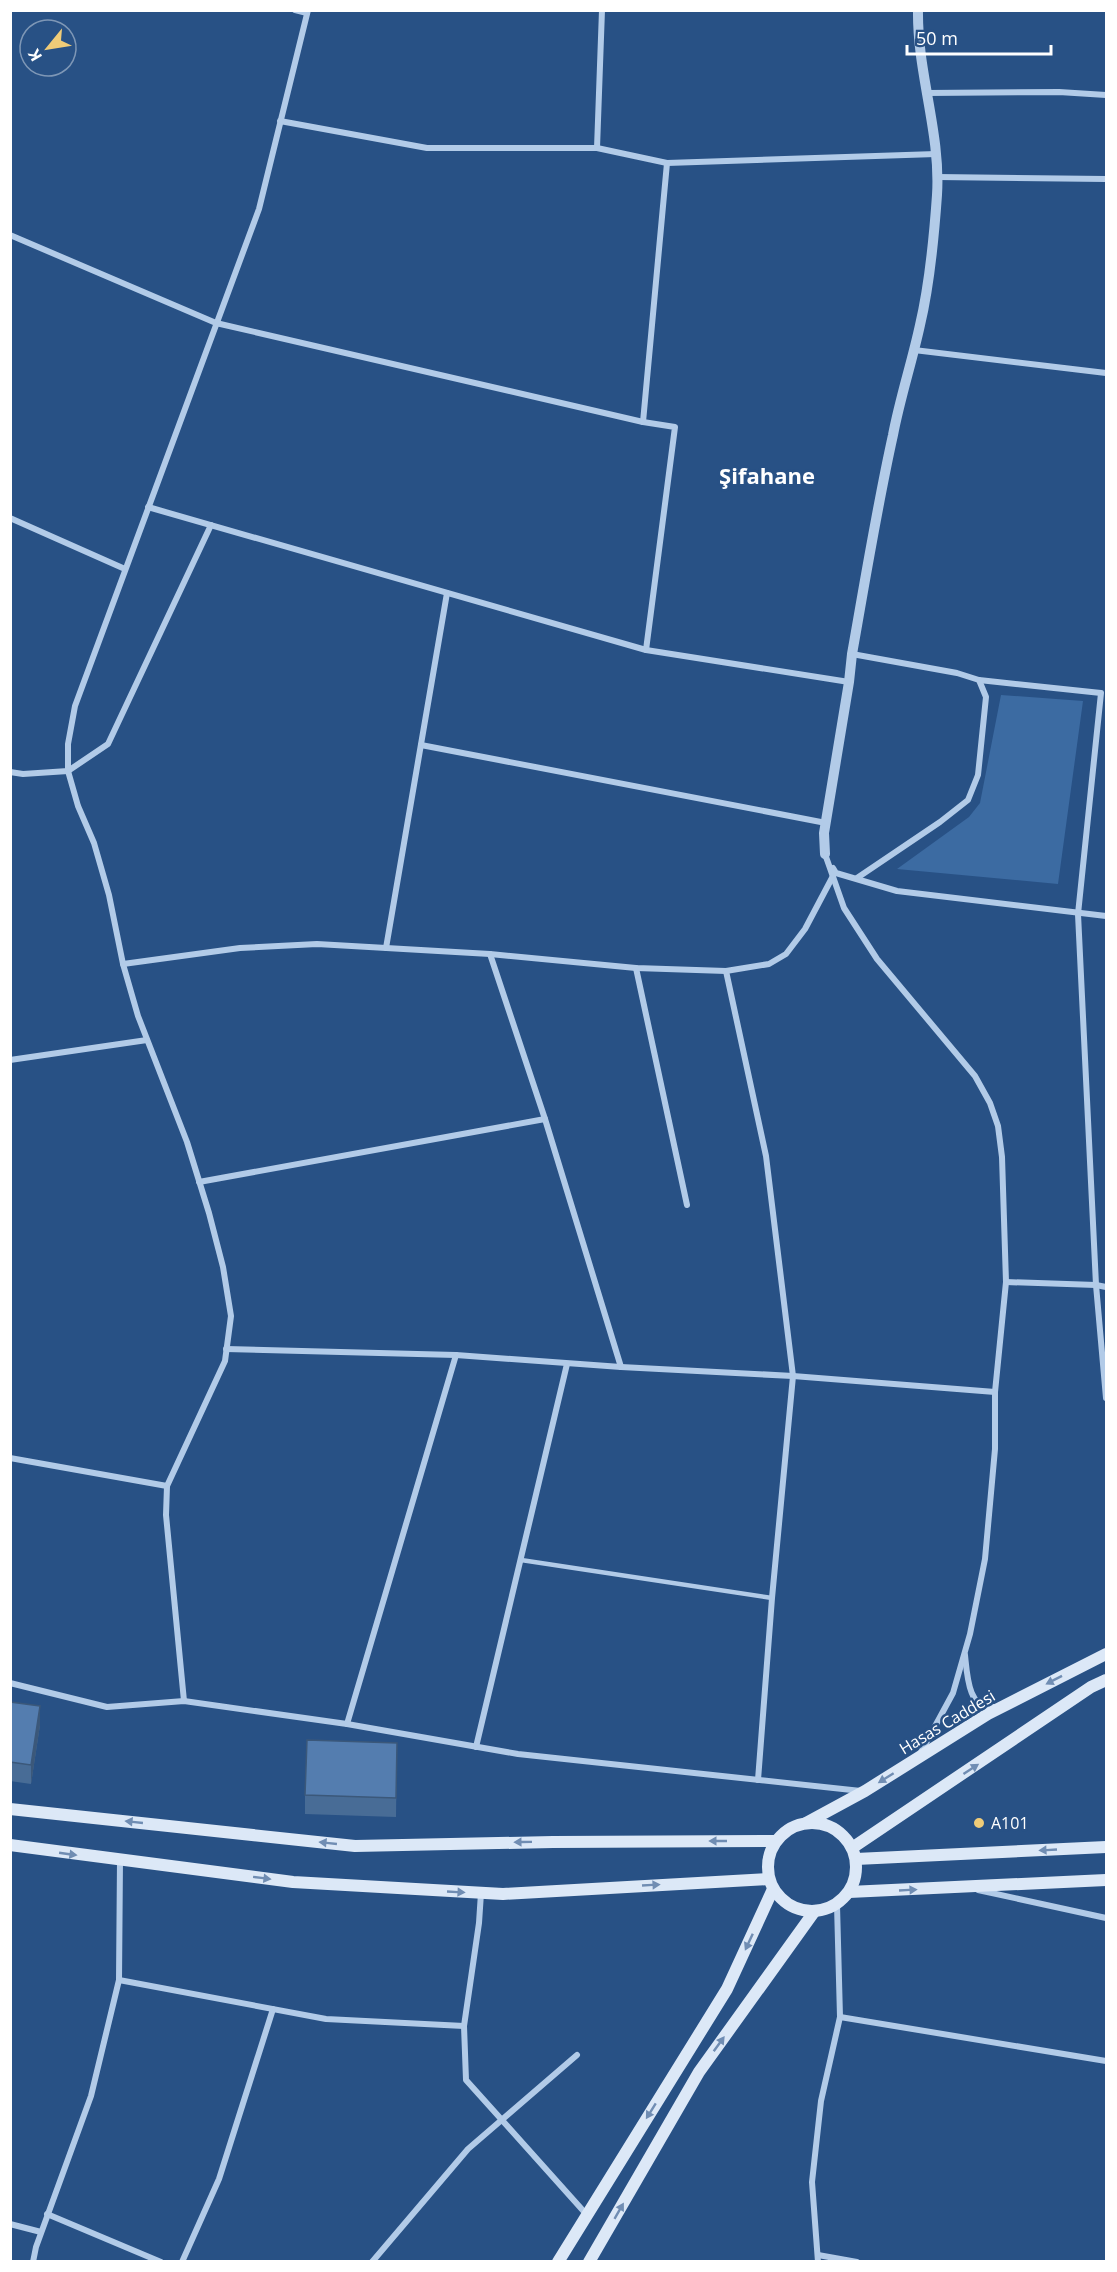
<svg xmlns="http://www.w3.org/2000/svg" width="1117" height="2272" font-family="'Open Sans',sans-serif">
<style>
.green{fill:#3c6ba2}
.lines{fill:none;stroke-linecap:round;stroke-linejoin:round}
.service{stroke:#b2cbe8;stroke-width:4.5}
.minor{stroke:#b2cbe8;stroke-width:6}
.tertiary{stroke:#b2cbe8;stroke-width:10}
.secondary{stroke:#dce8f7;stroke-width:12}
.wall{fill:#486c96}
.shaded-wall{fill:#3b587a}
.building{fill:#547daf;stroke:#3b587a;stroke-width:1.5}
.oneway{fill:#708db3}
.poi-dot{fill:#f0cc78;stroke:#285185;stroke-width:2}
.labels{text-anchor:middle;stroke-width:5;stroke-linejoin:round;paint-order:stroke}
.street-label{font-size:16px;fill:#fff;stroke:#285185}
.poi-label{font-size:16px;fill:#fff;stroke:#285185;text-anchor:start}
.district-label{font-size:22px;font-weight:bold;fill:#fff;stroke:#285185}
</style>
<rect width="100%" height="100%" fill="#285185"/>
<path class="green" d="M1001,695L1083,701L1058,884L897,869L969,817L980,803Z"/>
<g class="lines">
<path class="service" d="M521,1560L772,1598"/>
<g class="minor">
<path d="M295,10L307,13"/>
<path d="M926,93L1059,92L1106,95"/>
<path d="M280,121L427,148H597L667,163L936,154"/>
<path d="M597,148L602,10"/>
<path d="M937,177L1106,179"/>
<path d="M10,235L216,323L643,422L675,427L646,650"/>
<path d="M914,350L1106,373"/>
<path d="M643,422L667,163"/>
<path d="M148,507L646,650L849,682"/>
<path d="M10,518L125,569"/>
<path d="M852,654L957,673L979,680L986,697L978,775L968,800L940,822L857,878"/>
<path d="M979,680L1101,693L1078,914L1096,1285L1106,1398"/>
<path d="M421,745L826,823"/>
<path d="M10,772L23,774L68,771L108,744L211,525"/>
<path d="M825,854L844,908L877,959L975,1076L990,1103L998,1126L1002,1157L1006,1282L995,1392V1449L985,1559L970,1634L953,1693L920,1754"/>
<path d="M833,868L836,873L897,891L1106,916"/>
<path d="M386,948L447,593"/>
<path d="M490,954L545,1119L621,1367"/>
<path d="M123,964L240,948L317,944L490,954L636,968L726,971L769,964L786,954L805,929L833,876"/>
<path d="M636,968L687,1205"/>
<path d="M726,971L766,1156L793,1376L772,1598L758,1780"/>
<path d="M10,1060L147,1040"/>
<path d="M199,1182L545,1119"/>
<path d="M1006,1282L1096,1285L1106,1287"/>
<path d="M226,1349L456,1355L621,1367L793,1376L995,1392"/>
<path d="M10,1458L167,1486"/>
<path d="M965,1655C967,1673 968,1712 994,1707"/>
<path d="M10,1683L107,1707L184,1701L347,1724L518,1754L861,1791"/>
<path d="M184,1701L166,1515L167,1486L225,1361L231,1316L223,1267L209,1213L187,1142L138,1016L123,964L109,895L94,843L78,806L68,771V744L75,706L259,209L308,10"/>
<path d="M347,1724L456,1355"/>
<path d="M476,1747L567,1364"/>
<path d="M978,1890L1106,1918"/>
<path d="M481,1893L479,1923L464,2026L466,2080L587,2215"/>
<path d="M119,1980L326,2019L464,2026"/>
<path d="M840,2017L1106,2061"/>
<path d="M47,2214L161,2262"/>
<path d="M10,2224L41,2232"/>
<path d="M818,2255L857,2262"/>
<path d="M33,2262L36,2247L91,2096L119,1980L120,1860"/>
<path d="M182,2262L219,2179L273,2009"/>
<path d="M372,2262L468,2149L577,2055"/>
<path d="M818,2262L812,2182L821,2101L840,2017L837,1905"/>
</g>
<path class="tertiary" d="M825,854L824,833L849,682L852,654C865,581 877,507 893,435C900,398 912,362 920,325C930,283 934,238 937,195C941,133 917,73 918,10"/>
<g class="secondary">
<path d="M10,1809L355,1846L553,1842L776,1841"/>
<circle cx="812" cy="1867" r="44"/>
<path d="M806,1823L865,1791L988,1714L1106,1654"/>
<path d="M10,1845L293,1882L503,1894L769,1879"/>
<path d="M852,1848L1091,1687L1106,1680"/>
<path d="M856,1859L1106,1847"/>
<path d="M849,1892L1106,1880"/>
<path d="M558,2262L727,1989L773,1889"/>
<path d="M589,2262L699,2072L814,1912"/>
</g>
</g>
<g class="wall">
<path d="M10,1702L40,1725L31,1784L10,1781Z"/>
<path d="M397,1743L396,1817L305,1814V1795Z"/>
</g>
<path class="shaded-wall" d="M40,1706V1725L31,1784V1765Z"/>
<g class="building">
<path d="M10,1702L40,1706L31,1765L10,1762Z"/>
<path d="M307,1740L397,1743L396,1798L305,1795Z"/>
</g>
<defs><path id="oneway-solid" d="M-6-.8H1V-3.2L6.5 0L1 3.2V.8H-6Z" transform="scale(1.5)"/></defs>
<g class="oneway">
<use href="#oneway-solid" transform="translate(1054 1680) rotate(153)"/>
<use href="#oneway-solid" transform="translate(971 1769) rotate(-33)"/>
<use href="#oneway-solid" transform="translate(886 1778) rotate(148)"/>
<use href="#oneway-solid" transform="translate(134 1822) rotate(-174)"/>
<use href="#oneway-solid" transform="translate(718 1841) rotate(180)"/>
<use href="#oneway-solid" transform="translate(523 1842) rotate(179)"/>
<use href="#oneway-solid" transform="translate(328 1843) rotate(-174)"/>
<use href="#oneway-solid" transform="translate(1048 1850) rotate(177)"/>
<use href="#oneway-solid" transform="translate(68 1854) rotate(8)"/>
<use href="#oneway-solid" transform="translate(262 1878) rotate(7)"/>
<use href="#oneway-solid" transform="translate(651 1885) rotate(-3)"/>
<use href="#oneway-solid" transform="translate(908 1890) rotate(-3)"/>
<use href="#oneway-solid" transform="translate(456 1892) rotate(3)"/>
<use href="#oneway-solid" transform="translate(749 1942) rotate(115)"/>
<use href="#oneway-solid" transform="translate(719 2044) rotate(-54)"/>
<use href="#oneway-solid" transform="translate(651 2111) rotate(122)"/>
<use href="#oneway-solid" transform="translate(619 2211) rotate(-60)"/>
</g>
<circle class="poi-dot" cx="979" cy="1823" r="6"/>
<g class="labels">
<g class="street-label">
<text transform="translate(947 1722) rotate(-31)" y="6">Hasas Caddesi</text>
</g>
<g class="poi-label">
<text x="991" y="1829">A101</text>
</g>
<g class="district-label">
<text x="767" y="484">Şifahane</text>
</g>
</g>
<rect width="1117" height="2272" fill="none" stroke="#ffffff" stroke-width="24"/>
<g transform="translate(48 48) rotate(240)"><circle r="28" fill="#285185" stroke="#7e97b6" stroke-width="1.5"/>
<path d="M0-4.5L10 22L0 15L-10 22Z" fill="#f0cc78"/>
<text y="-9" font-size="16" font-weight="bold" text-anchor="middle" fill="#ffffff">K</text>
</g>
<path d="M907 45v9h144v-9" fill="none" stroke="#ffffff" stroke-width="3"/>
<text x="916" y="45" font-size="18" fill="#ffffff" stroke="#285185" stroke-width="4.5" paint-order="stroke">50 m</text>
</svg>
